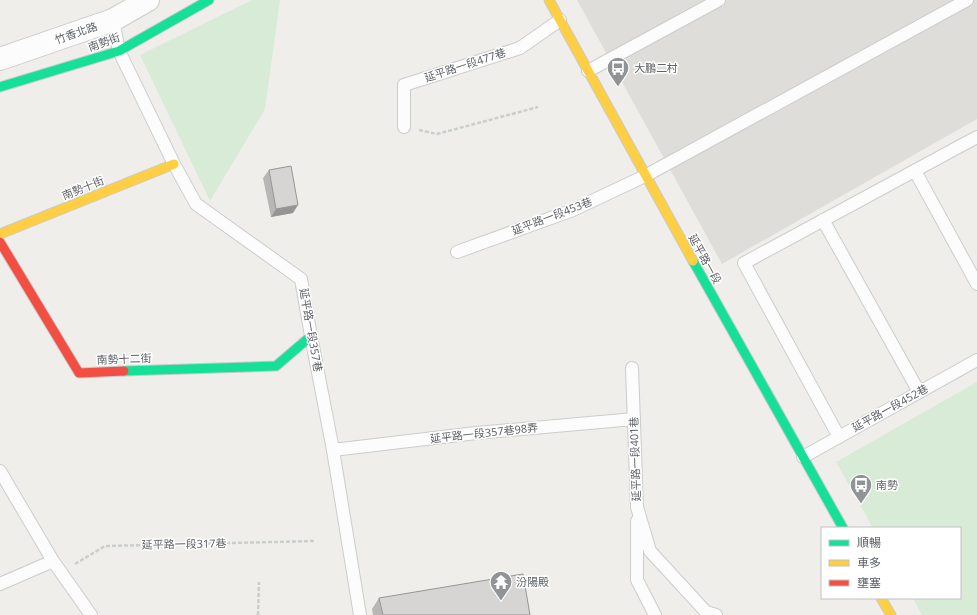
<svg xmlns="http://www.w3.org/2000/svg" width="977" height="615" font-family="'Noto Sans','Noto Sans TC',sans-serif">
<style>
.industrial{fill:#dfddda}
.green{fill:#d8ebd6}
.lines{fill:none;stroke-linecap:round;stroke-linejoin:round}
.lane-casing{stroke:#cbcccc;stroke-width:14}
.street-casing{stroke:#cbcccc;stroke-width:24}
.fast-casing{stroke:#cacacb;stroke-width:11}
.slow-casing{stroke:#cacacb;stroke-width:11}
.jam-casing{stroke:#cacacb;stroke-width:11}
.path{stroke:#cacfcc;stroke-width:2.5;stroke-dasharray:4 2;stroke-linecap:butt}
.lane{stroke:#fdfcfc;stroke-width:12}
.street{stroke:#fdfcfc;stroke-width:22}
.fast{stroke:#16e098;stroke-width:9}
.slow{stroke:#ffcf43;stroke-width:9}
.jam{stroke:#f24e42;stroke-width:9}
.wall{fill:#b8b7b5}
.shaded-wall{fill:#969594}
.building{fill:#d6d5d3;stroke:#969594}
.labels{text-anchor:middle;stroke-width:3;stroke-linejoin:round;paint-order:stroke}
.street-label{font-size:11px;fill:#5f6368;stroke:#fff}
.poi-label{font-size:11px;fill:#5f6368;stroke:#fff;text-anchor:start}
</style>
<rect width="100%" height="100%" fill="#efeeea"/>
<path class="industrial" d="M577,0H977V119L722,264Z"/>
<g class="green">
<path d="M252,0H280L265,109L210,201L140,55Z"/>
<path d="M977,382V615H922L913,598H960V528H873L836,462Z"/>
</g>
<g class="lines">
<g class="lane-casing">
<g id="lane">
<path d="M113,20L119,51L174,164L196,204L301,279L311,336L333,450L360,615"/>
<path d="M588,71L719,0"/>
<path d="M404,127V85L520,48L560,20"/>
<path d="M915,171L977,284"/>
<path d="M823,220L919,392"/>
<path d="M457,252L573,210L645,176L967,0"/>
<path d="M632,368L637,507L650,551L706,612L716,615"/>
<path d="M839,437L744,263L977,137"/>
<path d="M333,450L476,433L634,419"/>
<path d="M803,457L977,360"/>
<path d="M0,471L53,561L91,615"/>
<path d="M637,521V580L655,615"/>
<path d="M0,584L53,561"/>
</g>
</g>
<g class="street-casing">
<path id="street" d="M0,59L113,20L148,0"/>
</g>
<g class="fast-casing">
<g id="fast">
<path d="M0,87L119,51L209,0"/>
<path d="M693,261L843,528"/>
<path d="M124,371L276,366L311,336"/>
</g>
</g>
<g class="slow-casing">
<g id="slow">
<path d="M549,0L693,261"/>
<path d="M0,234L174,164"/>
<path d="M881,598L891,615"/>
</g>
</g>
<g class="jam-casing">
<path id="jam" d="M0,242L79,373L124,371"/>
</g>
<g class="path">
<path d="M419,130L437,134L538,107"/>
<path d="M75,564L105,546L315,541"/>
<path d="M258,615L259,582"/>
</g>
<use href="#lane" class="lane"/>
<use href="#street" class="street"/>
<use href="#fast" class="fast"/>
<use href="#slow" class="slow"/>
<use href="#jam" class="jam"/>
</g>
<g class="wall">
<path d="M269,170L293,213L271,217L263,178Z"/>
<path d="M379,598L530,615H373L372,609Z"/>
</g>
<path class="shaded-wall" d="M298,205L293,213L271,217L276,209Z"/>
<g class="building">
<path d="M291,166L298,205L276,209L269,170Z"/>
<path d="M523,574L530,615H383L379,598Z"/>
</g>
<defs>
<g id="bus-pin" transform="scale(1.15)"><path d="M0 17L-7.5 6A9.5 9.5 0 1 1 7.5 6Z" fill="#919496" stroke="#fff"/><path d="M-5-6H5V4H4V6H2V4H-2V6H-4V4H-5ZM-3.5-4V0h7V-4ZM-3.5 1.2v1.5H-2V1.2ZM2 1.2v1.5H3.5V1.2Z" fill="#fff"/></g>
<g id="temple-pin" transform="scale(1.15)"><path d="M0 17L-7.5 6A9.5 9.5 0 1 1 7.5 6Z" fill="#919496" stroke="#fff"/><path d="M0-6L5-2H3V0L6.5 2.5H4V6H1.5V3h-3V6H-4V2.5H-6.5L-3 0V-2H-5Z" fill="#fff"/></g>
</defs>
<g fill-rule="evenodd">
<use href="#bus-pin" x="618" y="68"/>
<use href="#bus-pin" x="861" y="485"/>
<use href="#temple-pin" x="501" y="582"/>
</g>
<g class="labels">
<g class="street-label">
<text transform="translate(76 33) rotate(-19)" y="4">竹香北路</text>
<text transform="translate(104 42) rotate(-20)" y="4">南勢街</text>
<text transform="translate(465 65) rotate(-18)" y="4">延平路一段477巷</text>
<text transform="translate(83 188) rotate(-22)" y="4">南勢十街</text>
<text transform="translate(552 216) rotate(-21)" y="4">延平路一段453巷</text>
<text transform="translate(705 259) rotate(61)" y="4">延平路一段</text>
<text transform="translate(311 330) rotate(80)" y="4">延平路一段357巷</text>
<text transform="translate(124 359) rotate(-2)" y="4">南勢十二街</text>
<text transform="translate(890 408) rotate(-29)" y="4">延平路一段452巷</text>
<text transform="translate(484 433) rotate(-6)" y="4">延平路一段357巷98弄</text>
<text transform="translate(635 459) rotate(-92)" y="4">延平路一段401巷</text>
<text transform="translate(184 544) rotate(-1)" y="4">延平路一段317巷</text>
</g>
<g class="poi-label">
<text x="634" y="72">大鵬二村</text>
<text x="876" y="489">南勢</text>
<text x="516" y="586">汾陽殿</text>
</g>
</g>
<rect x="821" y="527" width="140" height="72" fill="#ffffff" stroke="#bfc1c3"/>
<rect x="829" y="540" width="20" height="6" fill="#16e098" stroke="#bfc1c3"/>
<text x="857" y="547" font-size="12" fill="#5f6368">順暢</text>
<rect x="829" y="560" width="20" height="6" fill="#ffcf43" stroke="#bfc1c3"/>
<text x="857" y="567" font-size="12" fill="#5f6368">車多</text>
<rect x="829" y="580" width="20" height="6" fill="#f24e42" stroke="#bfc1c3"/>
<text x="857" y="587" font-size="12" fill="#5f6368">壅塞</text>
</svg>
